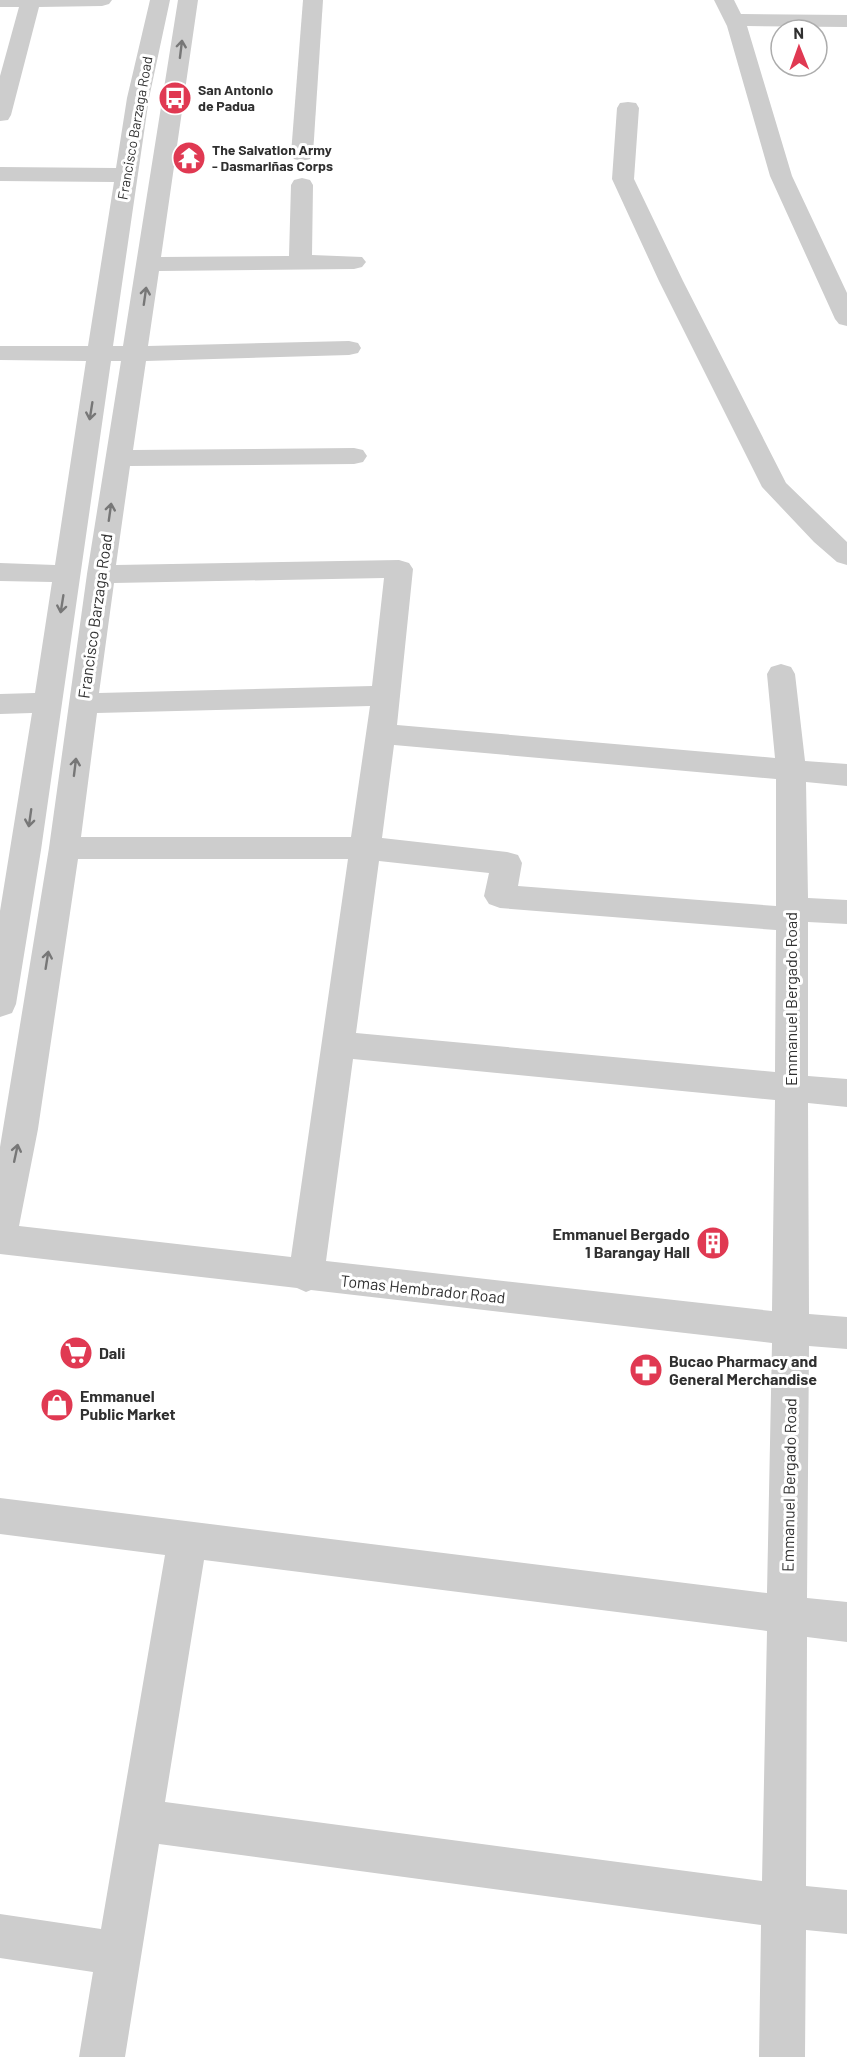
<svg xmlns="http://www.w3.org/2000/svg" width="847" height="2057" font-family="Barlow,sans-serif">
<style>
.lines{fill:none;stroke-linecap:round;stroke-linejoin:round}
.minor{fill:#cdcdcd;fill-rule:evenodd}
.oneway{stroke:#777}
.labels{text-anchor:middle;stroke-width:6;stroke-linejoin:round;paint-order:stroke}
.far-poi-label{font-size:14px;font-weight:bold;fill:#303030;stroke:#fff;text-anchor:start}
.far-street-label{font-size:14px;fill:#303030;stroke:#fff}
.street-label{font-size:16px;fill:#303030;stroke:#fff}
.poi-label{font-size:16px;font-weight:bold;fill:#303030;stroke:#fff;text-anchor:start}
</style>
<rect width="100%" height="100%" fill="#fff"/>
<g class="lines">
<g class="minor">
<path d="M0,0H112L109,4L102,6L39,7L11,115L8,120L0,121V76L19,7H0Z"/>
<path d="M150,0H170L149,98L113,346H123L178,0H198L161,257L289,256L291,185L294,180L302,178L310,180L313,185L312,255L362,257L366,262L362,267L354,269L159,271L148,346L349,341L358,343L361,348L358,353L349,355L146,361L133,450L354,448L363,450L367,456L363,462L354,464L130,466L116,565L399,560L409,563L413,569L397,725L775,758L767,674L771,667L781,664L791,667L795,674L805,761L847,764V786L806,782L808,898L847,900V924L808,922V1076L847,1079V1107L808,1103L809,1314L847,1317V1349L809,1346L807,1598L847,1602V1642L807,1637L806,1886L847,1890V1934L806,1930L805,2057H759L761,1925L159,1844L125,2057H79L93,1972L0,1958V1914L101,1929L165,1555L0,1534V1498L767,1593L772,1343L311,1290L306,1292L297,1288L0,1254V1147L49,848L87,574L121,361H111L41,850L16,1004L12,1013L0,1017V911L32,713L0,714V694L35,693L52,582L0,581V563L55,565L86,361L0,360V346H88L114,182L0,181V167L116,168L127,98ZM384,578L372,686L99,693L114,583ZM370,706L351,837H81L97,713ZM394,745L776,779V906L518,886L522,863L518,855L507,852L382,838ZM78,859H348L291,1257L19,1226L38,1129ZM379,861L489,873L484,896L489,904L500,908L776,930L775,1072L356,1033ZM353,1059L775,1100L772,1311L326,1261ZM204,1560L767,1631L762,1881L165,1802Z"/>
<path d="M303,0H323L313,154L310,159L302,161L294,159L291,154Z"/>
<path d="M714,0H734L741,14L847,15V27L747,26L792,176L847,293V326L839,324L835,319L770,176L727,26Z"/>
<path d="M628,102L636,103L639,108L634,179L683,281L786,483L847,542V565L837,562L814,542L762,487L659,281L612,179L617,108L620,103Z"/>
</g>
</g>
<defs><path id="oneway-shaft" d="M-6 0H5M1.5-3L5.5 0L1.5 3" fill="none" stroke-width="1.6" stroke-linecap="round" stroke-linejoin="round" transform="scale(1.5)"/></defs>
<g class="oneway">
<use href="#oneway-shaft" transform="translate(181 49) rotate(-83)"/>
<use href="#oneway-shaft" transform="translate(145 296) rotate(-82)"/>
<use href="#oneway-shaft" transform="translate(91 411) rotate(99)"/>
<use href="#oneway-shaft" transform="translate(110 512) rotate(-82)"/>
<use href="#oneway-shaft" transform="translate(62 604) rotate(99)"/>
<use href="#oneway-shaft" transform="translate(75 767) rotate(-83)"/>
<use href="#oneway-shaft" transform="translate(30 818) rotate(98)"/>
<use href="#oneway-shaft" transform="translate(47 960) rotate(-81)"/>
<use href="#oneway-shaft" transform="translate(16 1153) rotate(-78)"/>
</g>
<defs>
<g id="bus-disc" transform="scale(1.725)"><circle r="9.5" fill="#e03952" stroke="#fff"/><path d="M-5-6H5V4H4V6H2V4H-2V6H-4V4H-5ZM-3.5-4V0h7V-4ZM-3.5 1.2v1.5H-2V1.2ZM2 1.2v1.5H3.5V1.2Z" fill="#fff"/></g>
<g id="temple-disc" transform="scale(1.725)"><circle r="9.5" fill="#e03952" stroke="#fff"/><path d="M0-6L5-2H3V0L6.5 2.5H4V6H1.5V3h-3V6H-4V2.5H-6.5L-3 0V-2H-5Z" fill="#fff"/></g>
<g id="building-disc" transform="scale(1.725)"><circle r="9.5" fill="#e03952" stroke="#fff"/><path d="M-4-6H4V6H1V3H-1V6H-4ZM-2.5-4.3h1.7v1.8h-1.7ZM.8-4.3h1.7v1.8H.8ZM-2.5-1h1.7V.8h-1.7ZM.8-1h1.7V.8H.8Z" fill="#fff"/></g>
<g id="supermarket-disc" transform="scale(1.725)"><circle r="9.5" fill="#e03952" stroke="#fff"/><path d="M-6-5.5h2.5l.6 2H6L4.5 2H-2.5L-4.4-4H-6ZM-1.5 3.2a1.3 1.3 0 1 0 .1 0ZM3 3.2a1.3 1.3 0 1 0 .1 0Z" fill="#fff"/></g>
<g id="pharmacy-disc" transform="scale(1.725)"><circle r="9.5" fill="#e03952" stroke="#fff"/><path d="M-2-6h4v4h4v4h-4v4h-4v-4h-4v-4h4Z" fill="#fff"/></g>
<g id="shop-disc" transform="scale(1.725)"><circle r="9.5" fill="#e03952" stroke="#fff"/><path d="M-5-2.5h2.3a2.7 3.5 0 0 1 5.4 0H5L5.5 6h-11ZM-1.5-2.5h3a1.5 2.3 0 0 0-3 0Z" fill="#fff"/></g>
</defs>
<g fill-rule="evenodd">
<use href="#bus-disc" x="175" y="98"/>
<use href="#temple-disc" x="189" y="158"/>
<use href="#building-disc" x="713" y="1243"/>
<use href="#supermarket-disc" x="76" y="1353"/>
<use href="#pharmacy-disc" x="646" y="1370"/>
<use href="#shop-disc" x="57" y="1405"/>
</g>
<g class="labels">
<g class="far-poi-label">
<text x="198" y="95">San Antonio<tspan x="198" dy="16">de Padua</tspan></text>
<text x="212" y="155">The Salvation Army<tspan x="212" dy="16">- Dasmariñas Corps</tspan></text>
</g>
<g class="far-street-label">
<text transform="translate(135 128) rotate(-80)" y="5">Francisco Barzaga Road</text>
</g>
<g class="street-label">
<text transform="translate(95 616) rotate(-82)" y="6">Francisco Barzaga Road</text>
<text transform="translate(791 999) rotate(-90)" y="6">Emmanuel Bergado Road</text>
<text transform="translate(423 1289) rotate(6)" y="6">Tomas Hembrador Road</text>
<text transform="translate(789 1485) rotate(-89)" y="6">Emmanuel Bergado Road</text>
</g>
<g class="poi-label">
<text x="690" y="1240" text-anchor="end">Emmanuel Bergado<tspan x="690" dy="18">1 Barangay Hall</tspan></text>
<text x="99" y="1359">Dali</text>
<text x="669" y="1367">Bucao Pharmacy and<tspan x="669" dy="18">General Merchandise</tspan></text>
<text x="80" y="1402">Emmanuel<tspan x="80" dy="18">Public Market</tspan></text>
</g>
</g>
<g transform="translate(799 48) rotate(359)"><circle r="28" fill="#ffffff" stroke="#acacac" stroke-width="1.5"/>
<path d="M0-4.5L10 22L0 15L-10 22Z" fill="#e03952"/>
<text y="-9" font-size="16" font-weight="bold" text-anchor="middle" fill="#303030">N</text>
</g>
</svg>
